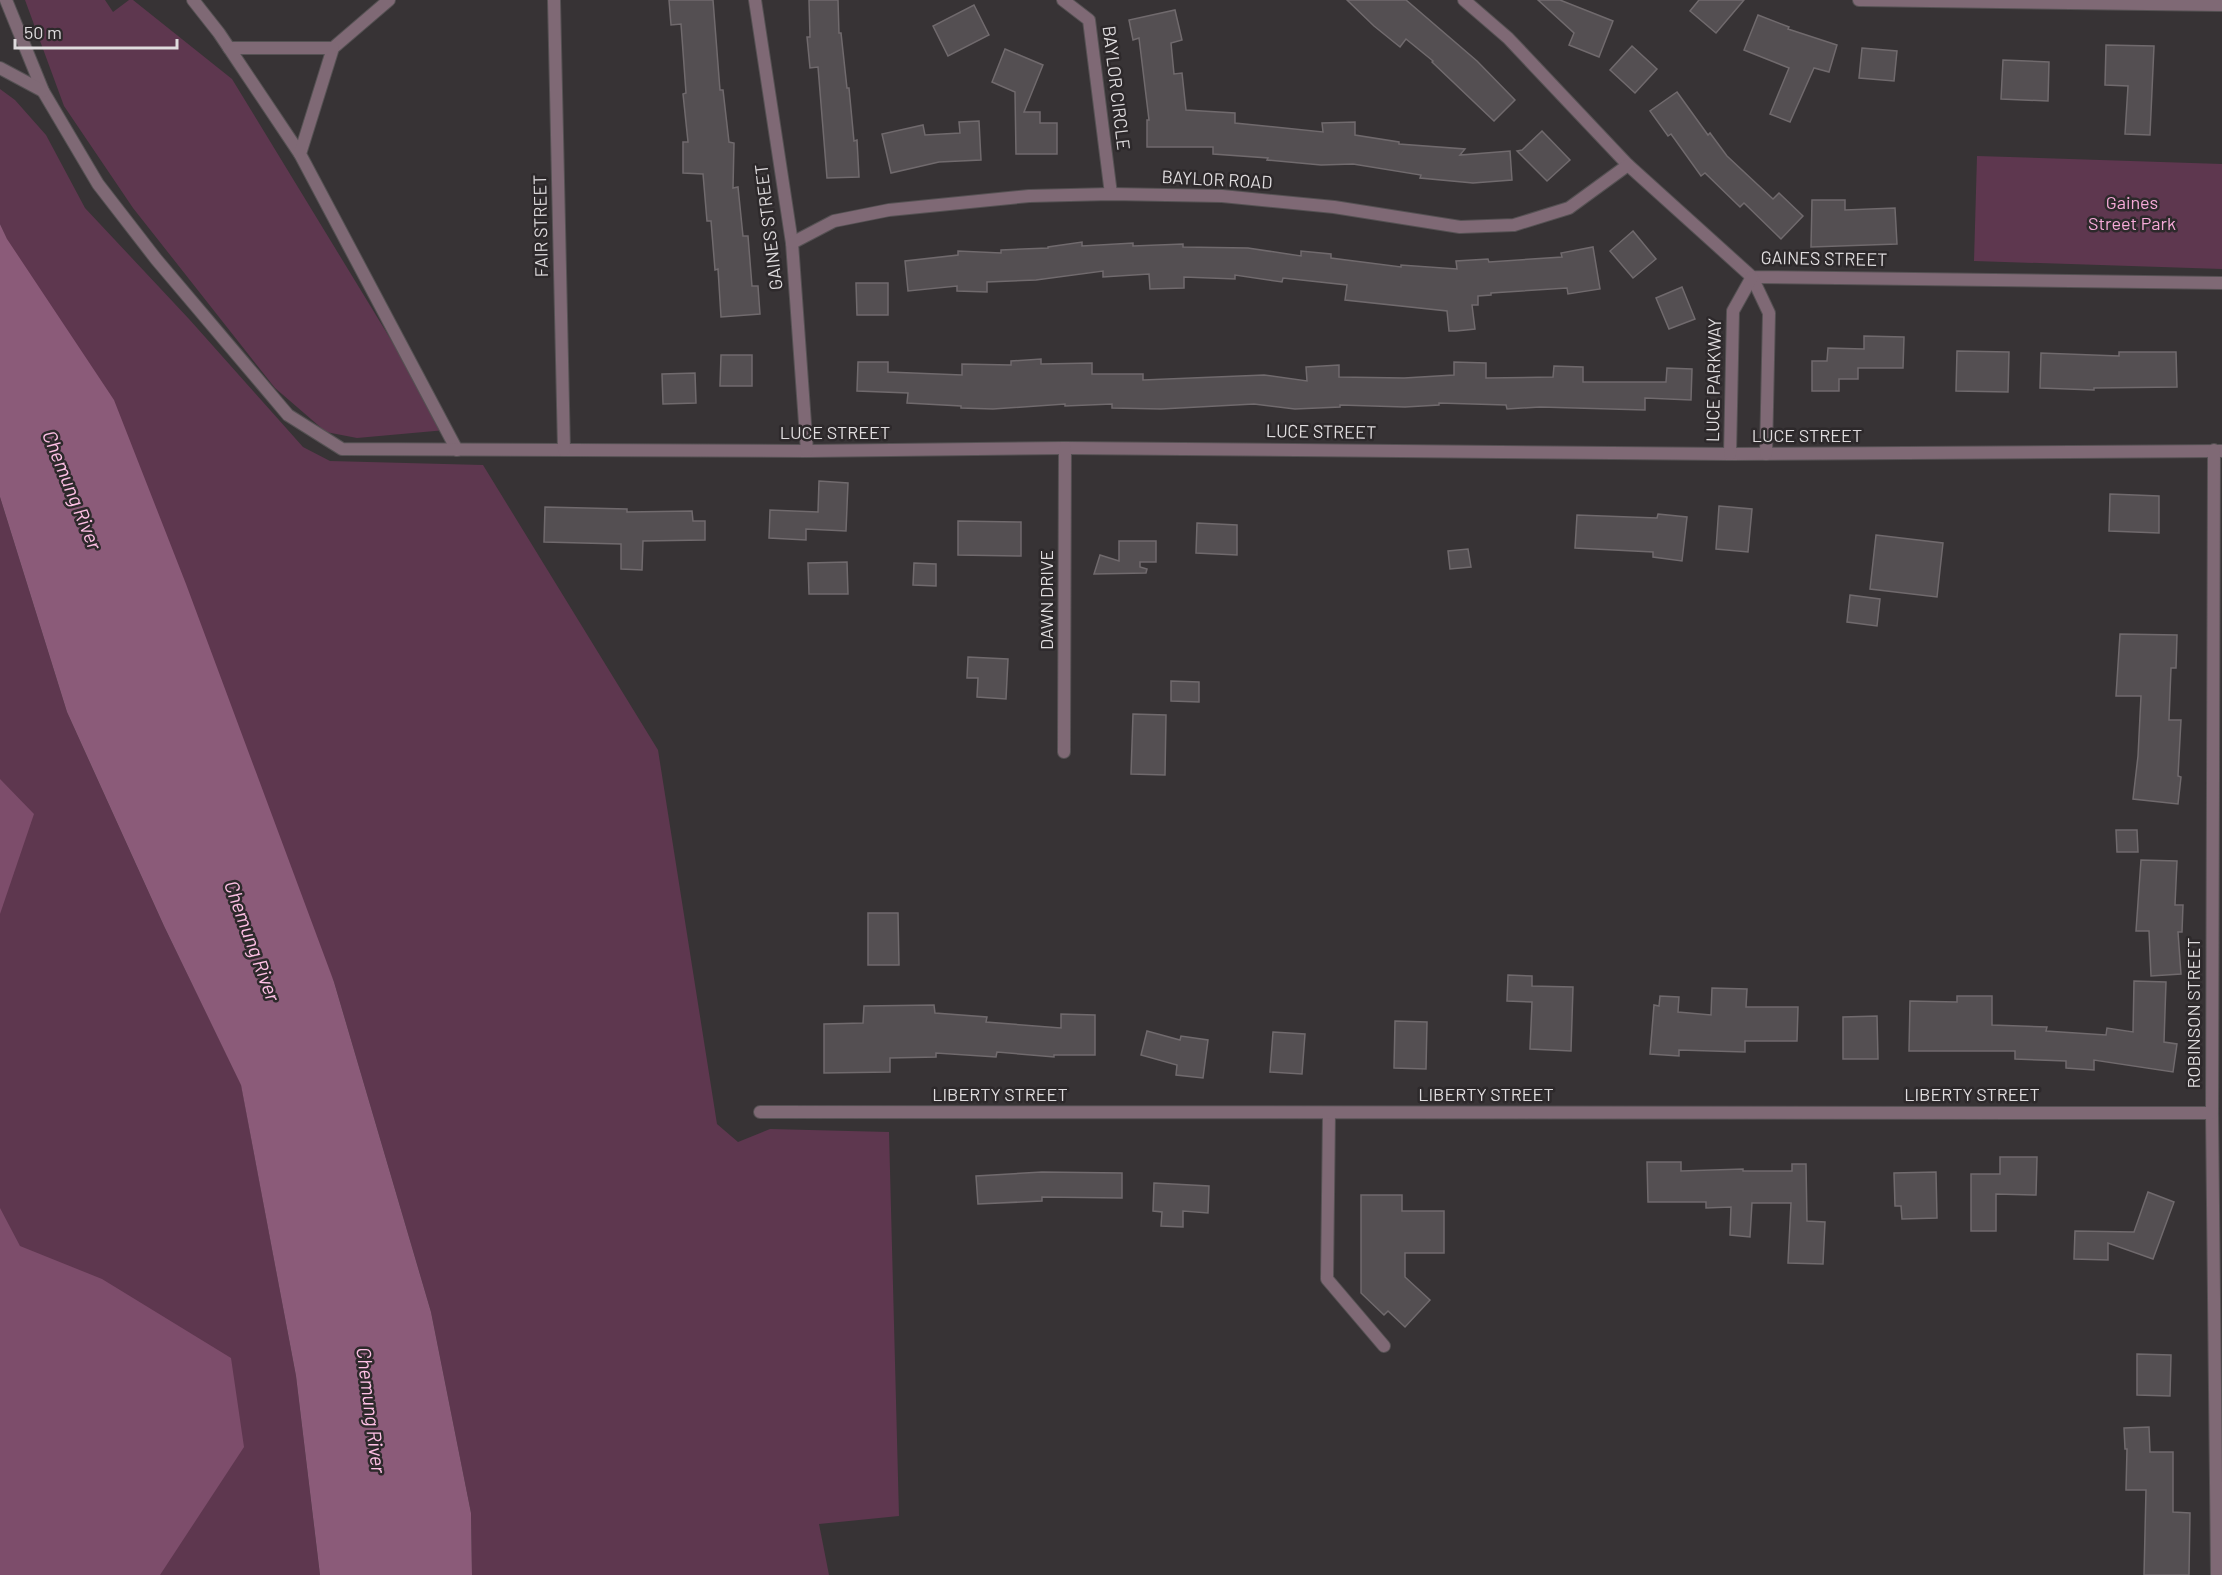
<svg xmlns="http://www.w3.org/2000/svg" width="2222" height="1575" font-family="Barlow,sans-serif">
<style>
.green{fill:#5e374f}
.forest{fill:#7d4d6b}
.water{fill:#8b5b79}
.building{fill:#544f52;stroke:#706a6d;stroke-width:1.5}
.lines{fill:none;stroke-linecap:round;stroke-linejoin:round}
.lane-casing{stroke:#555153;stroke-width:14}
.street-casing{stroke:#555153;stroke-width:14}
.lane{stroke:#7f6975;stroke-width:12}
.street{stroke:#7f6975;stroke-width:12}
.labels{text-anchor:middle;stroke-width:5;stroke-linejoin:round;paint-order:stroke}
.street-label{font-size:18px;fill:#dfdcde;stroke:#2d292b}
.park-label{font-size:18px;fill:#f6aad8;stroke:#2d292b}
.water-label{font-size:20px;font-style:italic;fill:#ffc1e6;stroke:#2d292b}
</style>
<rect width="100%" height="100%" fill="#373335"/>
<g class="green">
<path d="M25,0H105L113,12L129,0H133L232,79L446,430L357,438L326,432L275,388L133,208L64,106Z"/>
<path d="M0,89L15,100L46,135L85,208L189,319L303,447L330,461L483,465L658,750L717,1124L738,1142L770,1129L889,1132L899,1516L819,1524L829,1575H472L471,1513L431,1312L334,982L0,224Z"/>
<path d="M1977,156L2222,164V269L1974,261Z"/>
<path d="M0,497L67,712L164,926L241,1084L296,1376L320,1575H0Z"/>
</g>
<g class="forest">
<path d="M0,779L34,814L0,914Z"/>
<path d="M0,1208L20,1246L102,1279L231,1358L244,1447L160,1575H0Z"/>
</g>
<path class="water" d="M0,224L7,239L114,400L186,584L334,982L431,1312L471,1513L472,1575H320L296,1376L241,1085L164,926L67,712L0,497Z"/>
<g class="building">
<path d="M669,0H713L720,90H723L729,142L734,143L733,188L738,187L743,236H748L752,286H758L760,314L721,317L718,269L715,270L711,221H707L703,174L683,173V142H688L683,94L686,93L681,24L671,25Z"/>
<path d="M809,0H838L839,33H841L847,88H849L854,141L857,140L859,177L827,178L818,67L810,68L807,37H810Z"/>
<path d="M1347,0H1406L1477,61L1515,100L1494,121L1432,62L1433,61L1406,39L1400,47L1374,26Z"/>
<path d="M1538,0H1560L1613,21L1599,57L1569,45L1574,33Z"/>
<path d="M1699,0H1744L1716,33L1690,11Z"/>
<path d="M974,5L989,35L948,56L933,26Z"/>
<path d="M1175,10L1182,40L1171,43L1174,74L1182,73L1186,110L1235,113V123L1323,132L1322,123L1355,122V135L1399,142V144L1465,149L1460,155L1510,151L1512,180L1473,183L1420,178L1421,175L1353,164L1321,165L1267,160L1268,158L1213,154V147H1147V120H1149L1139,38L1133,40L1129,20Z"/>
<path d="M1758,15L1789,27L1788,29L1837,45L1829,72L1814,68L1790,122L1770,114L1789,68L1744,50Z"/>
<path d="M2106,45L2154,46L2150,135L2125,134L2128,86L2105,85Z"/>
<path d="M1632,46L1657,69L1635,93L1610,70Z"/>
<path d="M1862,48L1897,51L1894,81L1859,78Z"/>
<path d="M1005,49L1043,65L1024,112H1040V123H1057V154H1016L1015,92L992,82Z"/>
<path d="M2003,60L2049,62L2048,101L2001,99Z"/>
<path d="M1677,92L1708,135L1710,133L1727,156L1773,199L1779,193L1803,216L1781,239L1744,203L1740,207L1705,173L1701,176L1671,134L1668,136L1650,111Z"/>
<path d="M979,121L981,160L939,162L891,173L882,134L923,125L925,135L960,133L959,122Z"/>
<path d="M1542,131L1570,160L1547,181L1517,151L1522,150Z"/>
<path d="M1812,200H1845V210L1895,208L1897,244L1811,247Z"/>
<path d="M1633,231L1656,259L1633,278L1610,251Z"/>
<path d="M1082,242V246L1133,243V246L1183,244V247L1248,248L1301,256V251L1331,254V258L1401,267V265L1457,269L1456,261L1488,259L1489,262L1562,257L1561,253L1593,247L1600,289L1568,294L1567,288L1491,293V295L1478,296V305H1472L1475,329L1456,331H1449L1447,311L1345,300L1347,285L1283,278L1282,282L1235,275V279L1184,277V288L1150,289L1149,274L1103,277V271L1036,280L987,282V292L957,291V286L908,291L905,261L958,255V251L1001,253V250L1048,248V247Z"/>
<path d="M856,283H888V315H857Z"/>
<path d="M1682,287L1695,319L1669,329L1656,298Z"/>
<path d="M1864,336L1904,337L1903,368H1858V379H1839V391H1812V361H1827L1828,348L1864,349Z"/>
<path d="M1957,351L2009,352L2008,392L1956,391Z"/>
<path d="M2119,352H2176L2177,387L2094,388V390L2040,388L2041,353L2119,356Z"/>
<path d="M721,355H752V386H720Z"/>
<path d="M1041,359V364L1092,363V374H1143V380L1264,375L1307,381L1306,367L1339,365V377L1404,378L1454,375V362L1486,363V378L1553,377L1554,366L1583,367V382H1666L1667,368L1692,369L1691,400L1645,398V410L1540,407L1507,409L1506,405L1439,403V405L1405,407L1340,405V407L1295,409L1254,404L1161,409L1112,408V404L1065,406V404L993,409L961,408V406L907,403L908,393L857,391L858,362H888V372L962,375V364L1011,365V361Z"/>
<path d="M695,373L696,403L663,404L662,374Z"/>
<path d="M819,481L848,483L846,531L806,529V540L769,538L770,510L818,512Z"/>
<path d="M2110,494L2159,496V533L2109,531Z"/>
<path d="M1719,506L1752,509L1748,552L1716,549Z"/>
<path d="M545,507L627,509V512L692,511L693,521H705V540L643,541L642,570L621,569V544L544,542Z"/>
<path d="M1658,514L1687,517L1682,561L1653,557V552L1575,548L1577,515L1657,518Z"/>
<path d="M958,521L1021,522V556L958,555Z"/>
<path d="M1197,523L1237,525V555L1196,553Z"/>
<path d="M1876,535L1943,543L1937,597L1870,589Z"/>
<path d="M1119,541H1156V562H1140V567L1147,569L1146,573L1094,574L1100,555L1119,561Z"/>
<path d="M1468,549L1471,567L1450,569L1448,551Z"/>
<path d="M847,562L848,594H809L808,563Z"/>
<path d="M914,563L936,564V586L913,585Z"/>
<path d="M1850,595L1880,599L1877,626L1847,622Z"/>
<path d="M2120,634L2177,635L2176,668H2171L2169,720H2181L2178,776L2181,777L2178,804L2133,799L2138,756L2141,696H2116Z"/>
<path d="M968,657L1008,659L1006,699L977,697L978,678H967Z"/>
<path d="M1171,681L1199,682V702L1171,701Z"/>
<path d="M1133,714L1166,715L1165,775L1131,774Z"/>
<path d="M2116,830H2137L2138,852H2117Z"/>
<path d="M2141,860L2177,861L2175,905H2183L2182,932H2178L2181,974L2151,976L2149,931H2136Z"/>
<path d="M868,913H898L899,965H868Z"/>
<path d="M1508,975L1532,976V986L1573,987L1571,1051L1530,1049L1532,1002L1507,1001Z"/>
<path d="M2134,981L2166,982L2164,1042L2177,1044L2173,1072L2094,1060V1070L2066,1068V1061L2015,1059V1051H1909L1910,1001L1957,1002V996H1992V1025L2047,1027L2046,1031L2106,1035L2107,1028L2133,1032Z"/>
<path d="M1712,988L1747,989L1746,1007H1798L1797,1041H1745V1052L1679,1050V1056L1650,1054L1654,1005L1659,1006L1660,996L1679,997L1678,1012L1711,1015Z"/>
<path d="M934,1005L935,1013L987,1017L986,1022L1061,1028V1014L1095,1015V1055H1054V1057L997,1052L996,1057L936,1053V1057L890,1058V1072L824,1073V1024L863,1023L864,1006Z"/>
<path d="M1877,1016L1878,1059H1843V1017Z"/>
<path d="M1395,1021L1427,1022L1426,1069L1394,1068Z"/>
<path d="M1147,1031L1180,1040L1181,1036L1208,1040L1203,1078L1176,1075L1177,1065L1141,1055Z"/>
<path d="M1273,1032L1305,1034L1302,1074L1270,1072Z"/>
<path d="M2000,1157H2037L2036,1195L1996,1194V1231H1971V1174H2000Z"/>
<path d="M1647,1162H1681V1171L1743,1169V1171H1792V1164H1806L1807,1221L1825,1222L1823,1264L1788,1263L1791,1203H1752L1750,1237L1730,1235L1731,1207L1706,1208V1202H1648Z"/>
<path d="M1042,1172L1122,1173V1198L1042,1197V1201L978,1204L976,1176Z"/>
<path d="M1936,1172L1937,1218L1902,1219L1901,1206H1895L1894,1173Z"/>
<path d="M1154,1183L1209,1186L1208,1213L1183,1211V1227L1161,1226L1162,1212L1153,1211Z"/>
<path d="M2148,1192L2174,1202L2153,1259L2108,1243V1260L2074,1259L2075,1231L2134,1232Z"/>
<path d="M1361,1195H1402V1211H1444V1253H1405V1277L1430,1300L1405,1327L1388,1311L1384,1315L1361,1293Z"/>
<path d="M2137,1354L2171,1355L2170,1396L2137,1395Z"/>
<path d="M2149,1427L2150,1452H2173V1512L2190,1513L2189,1575H2144L2146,1490H2126L2127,1449H2125L2124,1428Z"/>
</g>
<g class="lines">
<g class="lane-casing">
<g id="lane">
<path d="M193,0L219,33L300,154"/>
<path d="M389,0L333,48L300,154L457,450"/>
<path d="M229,48H333"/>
<path d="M1329,1113L1327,1279L1384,1346"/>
</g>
</g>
<g class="street-casing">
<g id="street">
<path d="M6,0L43,91L98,184L156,259L288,415L342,449L807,451L1065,448L1730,454L2222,451"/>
<path d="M554,0L564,450"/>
<path d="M755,0L792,243L807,451"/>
<path d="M1063,0L1089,20L1111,194"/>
<path d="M1464,0L1508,38L1628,165L1752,277L2222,283"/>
<path d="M1859,0L2222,5"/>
<path d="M0,68L43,91"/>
<path d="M792,243L834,221L889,210L1029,196L1111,194L1222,196L1334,207L1460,227L1514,225L1569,208L1628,165"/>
<path d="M1752,277L1769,313L1766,454"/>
<path d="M2214,450L2212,1113L2217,1575"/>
<path d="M1730,454L1733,311L1752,277"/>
<path d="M1064,752L1065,448"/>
<path d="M760,1112L2212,1113"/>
</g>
</g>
<use href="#lane" class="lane"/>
<use href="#street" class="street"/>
</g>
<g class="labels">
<g class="street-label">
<text transform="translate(1116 88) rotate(83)" y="6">BAYLOR CIRCLE</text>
<text transform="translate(1217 180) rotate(3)" y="6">BAYLOR ROAD</text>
<text transform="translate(541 226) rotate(-91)" y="6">FAIR STREET</text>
<text transform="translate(769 227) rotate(-97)" y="6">GAINES STREET</text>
<text transform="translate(1824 259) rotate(1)" y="6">GAINES STREET</text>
<text transform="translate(1714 380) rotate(-89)" y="6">LUCE PARKWAY</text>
<text transform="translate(1321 432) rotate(1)" y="6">LUCE STREET</text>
<text x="835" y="439">LUCE STREET</text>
<text x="1807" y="442">LUCE STREET</text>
<text transform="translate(1047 600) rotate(-90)" y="6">DAWN DRIVE</text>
<text transform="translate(2194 1013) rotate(-90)" y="6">ROBINSON STREET</text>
<text x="1000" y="1101">LIBERTY STREET</text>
<text x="1486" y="1101">LIBERTY STREET</text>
<text x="1972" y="1101">LIBERTY STREET</text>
</g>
<g class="park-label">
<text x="2132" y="209">Gaines<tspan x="2132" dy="21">Street Park</tspan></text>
</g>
<g class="water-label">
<text transform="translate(72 490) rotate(68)" y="7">Chemung River</text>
<text transform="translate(252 941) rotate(70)" y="7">Chemung River</text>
<text transform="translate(371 1410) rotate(83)" y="7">Chemung River</text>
</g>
</g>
<path d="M15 39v9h162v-9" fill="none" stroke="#dfdcde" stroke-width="3"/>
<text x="24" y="39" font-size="18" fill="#dfdcde" stroke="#2d292b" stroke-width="4.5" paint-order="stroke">50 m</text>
</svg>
